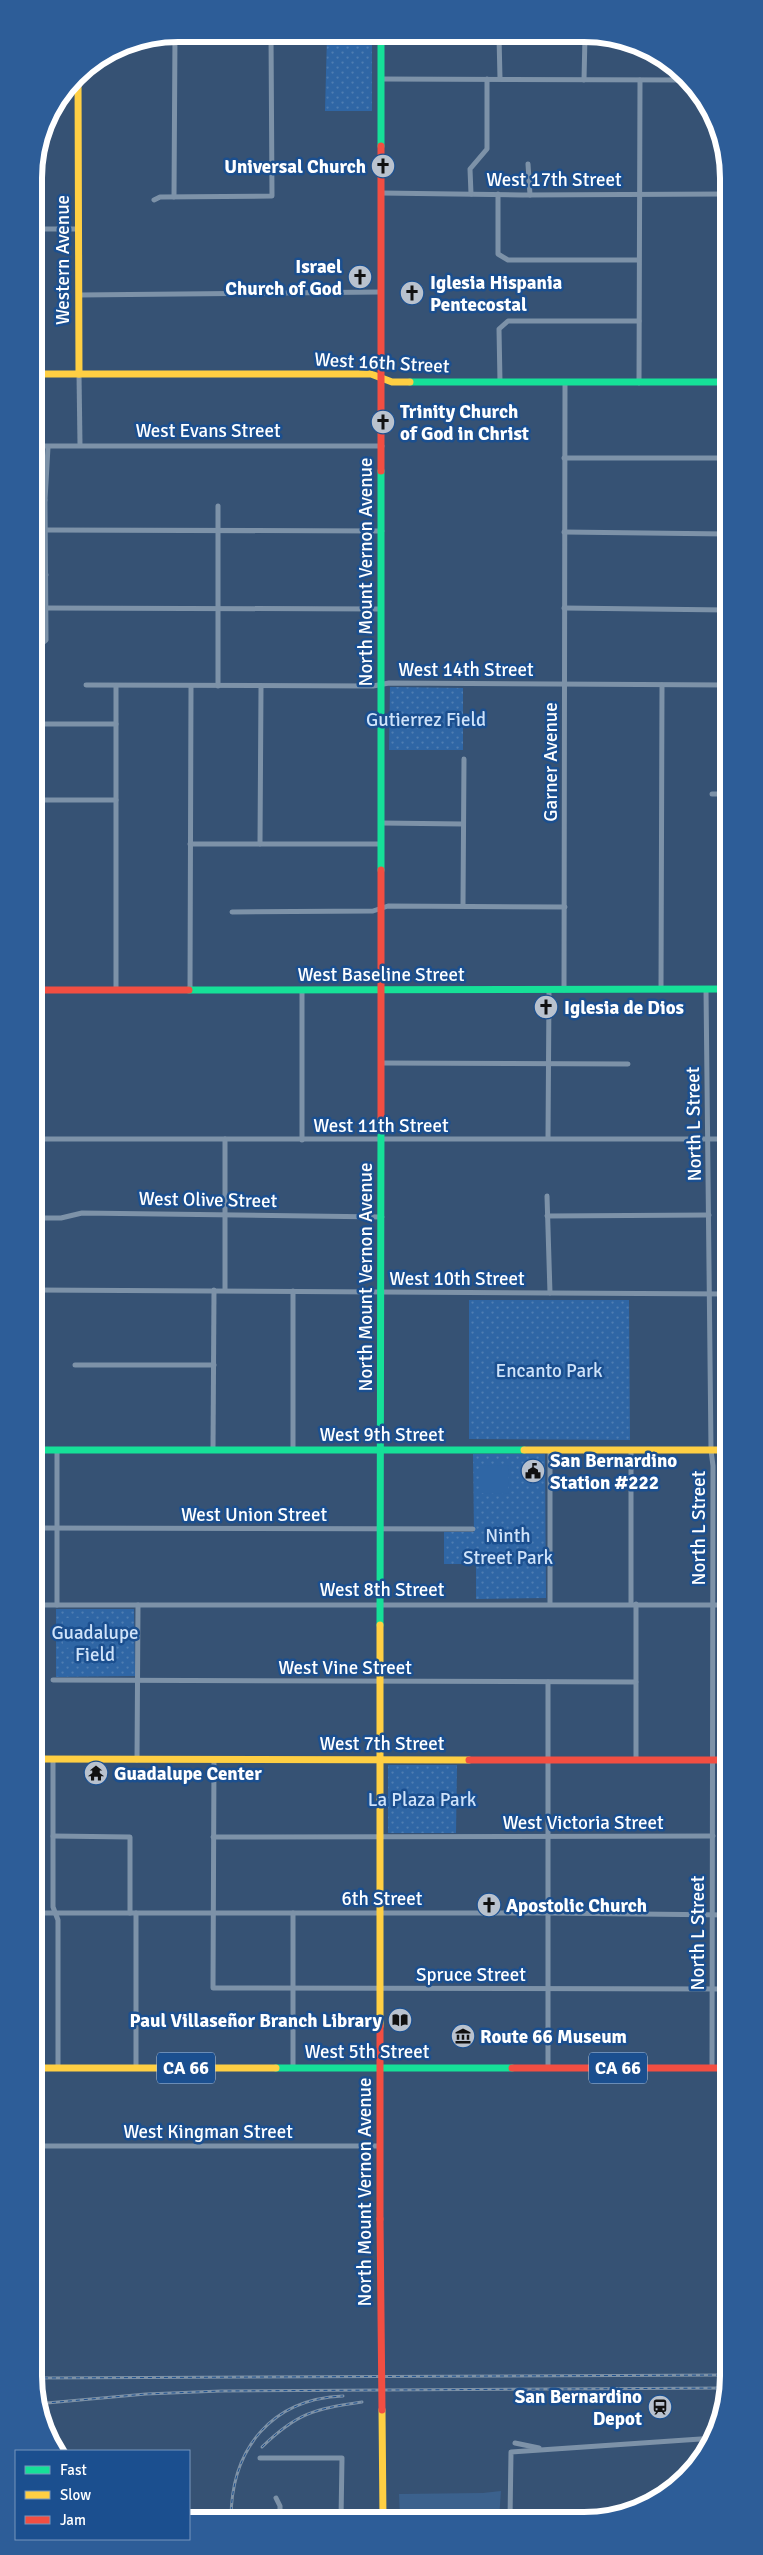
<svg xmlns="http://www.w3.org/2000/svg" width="763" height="2555" font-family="Signika,sans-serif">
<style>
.park{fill:url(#park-dots)}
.garden{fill:#2f66a5}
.water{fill:#3b618d}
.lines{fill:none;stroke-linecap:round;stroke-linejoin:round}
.street{stroke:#7d92a8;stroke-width:5}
.fast{stroke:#16e098;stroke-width:7}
.slow{stroke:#ffcf43;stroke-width:7}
.jam{stroke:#f24e42;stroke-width:7}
.rail-casing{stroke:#7e92a7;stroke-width:3}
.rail{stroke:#1b4f8f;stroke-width:1;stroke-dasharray:4;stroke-linecap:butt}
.jam-bridge{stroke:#f24e42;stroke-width:7}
.labels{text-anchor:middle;stroke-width:5;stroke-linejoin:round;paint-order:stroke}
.shield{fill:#1b4f8f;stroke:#bbcadd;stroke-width:1}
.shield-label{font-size:18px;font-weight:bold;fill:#fff}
.poi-label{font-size:19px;font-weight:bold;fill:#fff;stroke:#1b4f8f;text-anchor:start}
.street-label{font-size:19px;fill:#fff;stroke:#1b4f8f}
.park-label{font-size:19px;fill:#cfe3fa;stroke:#1b4f8f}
.rim{fill:none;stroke:#fff;stroke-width:6}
</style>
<defs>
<pattern id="park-dots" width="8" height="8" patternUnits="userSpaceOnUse" patternTransform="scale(1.25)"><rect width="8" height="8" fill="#2f66a5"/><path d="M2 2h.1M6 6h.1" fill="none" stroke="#4e7db2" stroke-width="1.8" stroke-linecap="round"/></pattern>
</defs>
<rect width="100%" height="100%" fill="#365274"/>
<g class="park">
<path d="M327,35H372V111H325Z"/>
<path d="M390,687L463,688V750H389Z"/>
<path d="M469,1300H629L630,1440L469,1439Z"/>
<path d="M473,1454H545L546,1598L476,1599V1564H444V1532H474Z"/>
<path d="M56,1609H134L135,1676L56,1677Z"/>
<path d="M388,1765H457L456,1833H388Z"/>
</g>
<g class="garden">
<path d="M480,1465L509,1466L508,1494L480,1493Z"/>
<path d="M66,1618H94L93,1638L86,1647L63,1648V1621Z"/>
</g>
<path class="water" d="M501,2491L499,2519H400L399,2494L483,2493Z"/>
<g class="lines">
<g class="street">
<path d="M499,36L500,79"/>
<path d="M381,79L689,80"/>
<path d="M584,80L585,36"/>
<path d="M528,164L530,195"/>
<path d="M381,193L522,195L727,194"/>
<path d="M471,194L470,169L487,149V79"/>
<path d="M498,194V254L508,260H638"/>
<path d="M174,197L175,34"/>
<path d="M154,200L160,197L272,196L271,34"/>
<path d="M34,229H78"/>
<path d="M79,295L380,292"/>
<path d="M79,374L80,445"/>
<path d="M500,382L499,329L508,321H639"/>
<path d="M639,383L640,80"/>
<path d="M34,446H382"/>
<path d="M564,458H727"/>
<path d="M34,500H45"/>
<path d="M46,530L382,531"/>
<path d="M564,532L727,534"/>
<path d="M34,574L46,575"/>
<path d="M46,608L381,609"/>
<path d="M564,608L727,610"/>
<path d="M35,645H40L46,640L45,500L48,447"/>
<path d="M86,685L373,686L389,683L727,685"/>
<path d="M116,686V990"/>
<path d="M218,686V506"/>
<path d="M35,724H116"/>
<path d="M712,794H727"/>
<path d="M35,800H116"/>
<path d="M381,823L463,824"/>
<path d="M190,844H381"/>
<path d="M260,844L261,687"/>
<path d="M463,905L464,759"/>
<path d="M232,912L373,911L388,906L565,907"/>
<path d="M661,989L662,685"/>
<path d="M706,989L711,1450L713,1466L712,2068"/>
<path d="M190,990L191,687"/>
<path d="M564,990L565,383"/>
<path d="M382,1063L628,1064"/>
<path d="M548,1138L549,990"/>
<path d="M35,1139H728"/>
<path d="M225,1139V1290"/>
<path d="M302,1140V990"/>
<path d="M547,1196L550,1293"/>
<path d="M547,1216L709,1215"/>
<path d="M35,1218H61L82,1213L382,1217"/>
<path d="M35,1290L728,1294"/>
<path d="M75,1365H214"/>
<path d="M57,1450V1605"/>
<path d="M213,1450L214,1290"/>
<path d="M293,1450V1291"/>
<path d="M550,1450V1604"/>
<path d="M36,1528L473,1529"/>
<path d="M631,1604V1450"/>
<path d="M636,1604V1760"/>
<path d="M36,1605H728"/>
<path d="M53,1680L636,1682"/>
<path d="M53,1759V1907L58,1920V2068"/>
<path d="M214,1759L213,1988L729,1989"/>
<path d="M137,1760L138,1605"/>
<path d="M53,1836L130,1837V1913"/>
<path d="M213,1837L713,1836"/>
<path d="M36,1913H548L728,1915"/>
<path d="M293,2067V1913"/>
<path d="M136,2068V1913"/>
<path d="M548,2068V1682"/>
<path d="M36,2146H380"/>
<path d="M515,2443L539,2448"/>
<path d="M260,2458H342L341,2519"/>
<path d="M276,2498L280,2506V2519"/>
<path d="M510,2519L511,2452L715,2438"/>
</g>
<g class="fast">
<path d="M381,146V35"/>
<path d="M410,382H727"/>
<path d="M381,870V471"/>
<path d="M189,990L727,989"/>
<path d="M35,1450H524"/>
<path d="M380,1625L381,1119"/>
<path d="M276,2068H512"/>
</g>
<g class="slow">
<path d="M78,75L79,374"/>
<path d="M34,374H371L392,382H410"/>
<path d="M524,1450H728"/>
<path d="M36,1759L469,1760"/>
<path d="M380,2026V1625"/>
<path d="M36,2068H276"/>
<path d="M382,2410L383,2519"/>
</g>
<g class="jam">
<path d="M381,471V146"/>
<path d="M35,990H189"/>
<path d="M381,1119V870"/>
<path d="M469,1760H728"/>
<path d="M512,2068H729"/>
<path d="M380,2219V2026"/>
</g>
<g class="rail-casing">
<g id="rail">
<path d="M36,2378L729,2375"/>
<path d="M36,2404L146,2394L221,2391L728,2388"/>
<path d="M262,2447C297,2413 314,2409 362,2402"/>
<path d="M231,2519C231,2449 271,2399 343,2396"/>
</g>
</g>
<use href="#rail" class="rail"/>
<path class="jam-bridge" d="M380,2219L382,2410"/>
</g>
<defs>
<g id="church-disc" transform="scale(1.25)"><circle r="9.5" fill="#b9c2ce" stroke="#1b4f8f"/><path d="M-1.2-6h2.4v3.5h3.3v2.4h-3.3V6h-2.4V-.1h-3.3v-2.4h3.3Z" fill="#111"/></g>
<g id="civic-disc" transform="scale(1.25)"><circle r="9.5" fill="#b9c2ce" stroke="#1b4f8f"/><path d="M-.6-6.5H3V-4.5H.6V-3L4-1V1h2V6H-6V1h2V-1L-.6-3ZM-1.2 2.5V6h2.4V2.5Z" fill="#111"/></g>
<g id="temple-disc" transform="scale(1.25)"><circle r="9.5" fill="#b9c2ce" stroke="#1b4f8f"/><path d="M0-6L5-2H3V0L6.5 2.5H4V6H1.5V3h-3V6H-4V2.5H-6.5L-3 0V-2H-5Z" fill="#111"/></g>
<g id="library-disc" transform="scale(1.25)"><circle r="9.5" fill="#b9c2ce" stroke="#1b4f8f"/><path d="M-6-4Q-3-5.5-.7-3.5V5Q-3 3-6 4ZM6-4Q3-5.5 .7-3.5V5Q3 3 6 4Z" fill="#111"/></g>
<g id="museum-disc" transform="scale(1.25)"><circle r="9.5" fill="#b9c2ce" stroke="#1b4f8f"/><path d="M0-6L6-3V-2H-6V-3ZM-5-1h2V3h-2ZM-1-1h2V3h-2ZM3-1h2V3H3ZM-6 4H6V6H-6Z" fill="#111"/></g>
<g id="station-disc" transform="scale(1.25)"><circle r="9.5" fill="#b9c2ce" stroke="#1b4f8f"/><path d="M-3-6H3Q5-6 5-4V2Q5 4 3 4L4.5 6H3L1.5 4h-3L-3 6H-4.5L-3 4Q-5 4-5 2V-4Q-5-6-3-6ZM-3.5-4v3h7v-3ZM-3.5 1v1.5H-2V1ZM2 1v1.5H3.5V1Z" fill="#111"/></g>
</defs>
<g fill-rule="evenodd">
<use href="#church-disc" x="383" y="166"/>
<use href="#church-disc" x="360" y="277"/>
<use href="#church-disc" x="412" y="293"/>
<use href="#church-disc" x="383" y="422"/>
<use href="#church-disc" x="546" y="1007"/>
<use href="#civic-disc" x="533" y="1471"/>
<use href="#temple-disc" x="96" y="1773"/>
<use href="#church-disc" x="489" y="1905"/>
<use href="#library-disc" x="400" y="2020"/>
<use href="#museum-disc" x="463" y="2036"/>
<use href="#station-disc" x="660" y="2407"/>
</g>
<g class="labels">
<g class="shield">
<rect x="157" y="2052.5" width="58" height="31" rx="4"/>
<rect x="589" y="2052.5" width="58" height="31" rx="4"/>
</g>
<g class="shield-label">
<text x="186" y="2074">CA 66</text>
<text x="618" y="2074">CA 66</text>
</g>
<g class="poi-label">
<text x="366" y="173" text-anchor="end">Universal Church</text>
<text x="342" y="273" text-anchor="end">Israel<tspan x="342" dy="22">Church of God</tspan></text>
<text x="430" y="289">Iglesia Hispania<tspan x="430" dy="22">Pentecostal</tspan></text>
<text x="400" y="418">Trinity Church<tspan x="400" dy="22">of God in Christ</tspan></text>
<text x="564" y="1014">Iglesia de Dios</text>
<text x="550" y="1467">San Bernardino<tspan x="550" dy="22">Station #222</tspan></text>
<text x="114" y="1780">Guadalupe Center</text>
<text x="506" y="1912">Apostolic Church</text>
<text x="382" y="2027" text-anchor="end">Paul Villaseñor Branch Library</text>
<text x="480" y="2043">Route 66 Museum</text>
<text x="642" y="2403" text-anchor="end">San Bernardino<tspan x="642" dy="22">Depot</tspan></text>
</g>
<g class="street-label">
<text x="554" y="186">West 17th Street</text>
<text transform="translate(62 260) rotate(-90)" y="7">Western Avenue</text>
<text transform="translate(382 362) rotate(3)" y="7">West 16th Street</text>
<text x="208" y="437">West Evans Street</text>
<text transform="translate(365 572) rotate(-90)" y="7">North Mount Vernon Avenue</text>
<text x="466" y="676">West 14th Street</text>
<text transform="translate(550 762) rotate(-90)" y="7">Garner Avenue</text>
<text x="381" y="981">West Baseline Street</text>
<text transform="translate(693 1124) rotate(-91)" y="7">North L Street</text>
<text x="381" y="1132">West 11th Street</text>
<text transform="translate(208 1199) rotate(1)" y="7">West Olive Street</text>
<text transform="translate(365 1277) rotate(-90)" y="7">North Mount Vernon Avenue</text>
<text x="457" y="1285">West 10th Street</text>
<text x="382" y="1441">West 9th Street</text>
<text x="254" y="1521">West Union Street</text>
<text transform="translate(698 1528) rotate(-90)" y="7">North L Street</text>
<text x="382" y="1596">West 8th Street</text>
<text x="345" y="1674">West Vine Street</text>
<text x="382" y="1750">West 7th Street</text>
<text x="583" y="1829">West Victoria Street</text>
<text x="382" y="1905">6th Street</text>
<text transform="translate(697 1933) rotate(-90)" y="7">North L Street</text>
<text x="471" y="1981">Spruce Street</text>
<text x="367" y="2058">West 5th Street</text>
<text x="208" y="2138">West Kingman Street</text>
<text transform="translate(364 2192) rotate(-90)" y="7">North Mount Vernon Avenue</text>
</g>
<g class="park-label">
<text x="426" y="726">Gutierrez Field</text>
<text x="549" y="1377">Encanto Park</text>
<text x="508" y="1542">Ninth<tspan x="508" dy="22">Street Park</tspan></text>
<text x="95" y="1639">Guadalupe<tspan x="95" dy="22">Field</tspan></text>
<text x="422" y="1806">La Plaza Park</text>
</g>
</g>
<path d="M0 0H763V2555H0ZM178 42H584A136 136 0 0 1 720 178V2376A136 136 0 0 1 584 2512H178A136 136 0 0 1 42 2376V178A136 136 0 0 1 178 42Z" fill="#2d5d98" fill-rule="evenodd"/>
<path class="rim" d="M178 42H584A136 136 0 0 1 720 178V2376A136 136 0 0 1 584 2512H178A136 136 0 0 1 42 2376V178A136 136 0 0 1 178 42Z"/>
<rect x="15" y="2450" width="175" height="90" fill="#1b4f8f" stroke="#7695bc"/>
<rect x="25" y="2466" width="25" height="8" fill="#16e098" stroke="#7695bc"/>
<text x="60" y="2475" font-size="15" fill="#ffffff">Fast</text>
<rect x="25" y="2491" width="25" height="8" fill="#ffcf43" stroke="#7695bc"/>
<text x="60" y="2500" font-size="15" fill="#ffffff">Slow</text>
<rect x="25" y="2516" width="25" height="8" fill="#f24e42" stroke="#7695bc"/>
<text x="60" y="2525" font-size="15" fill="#ffffff">Jam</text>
</svg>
